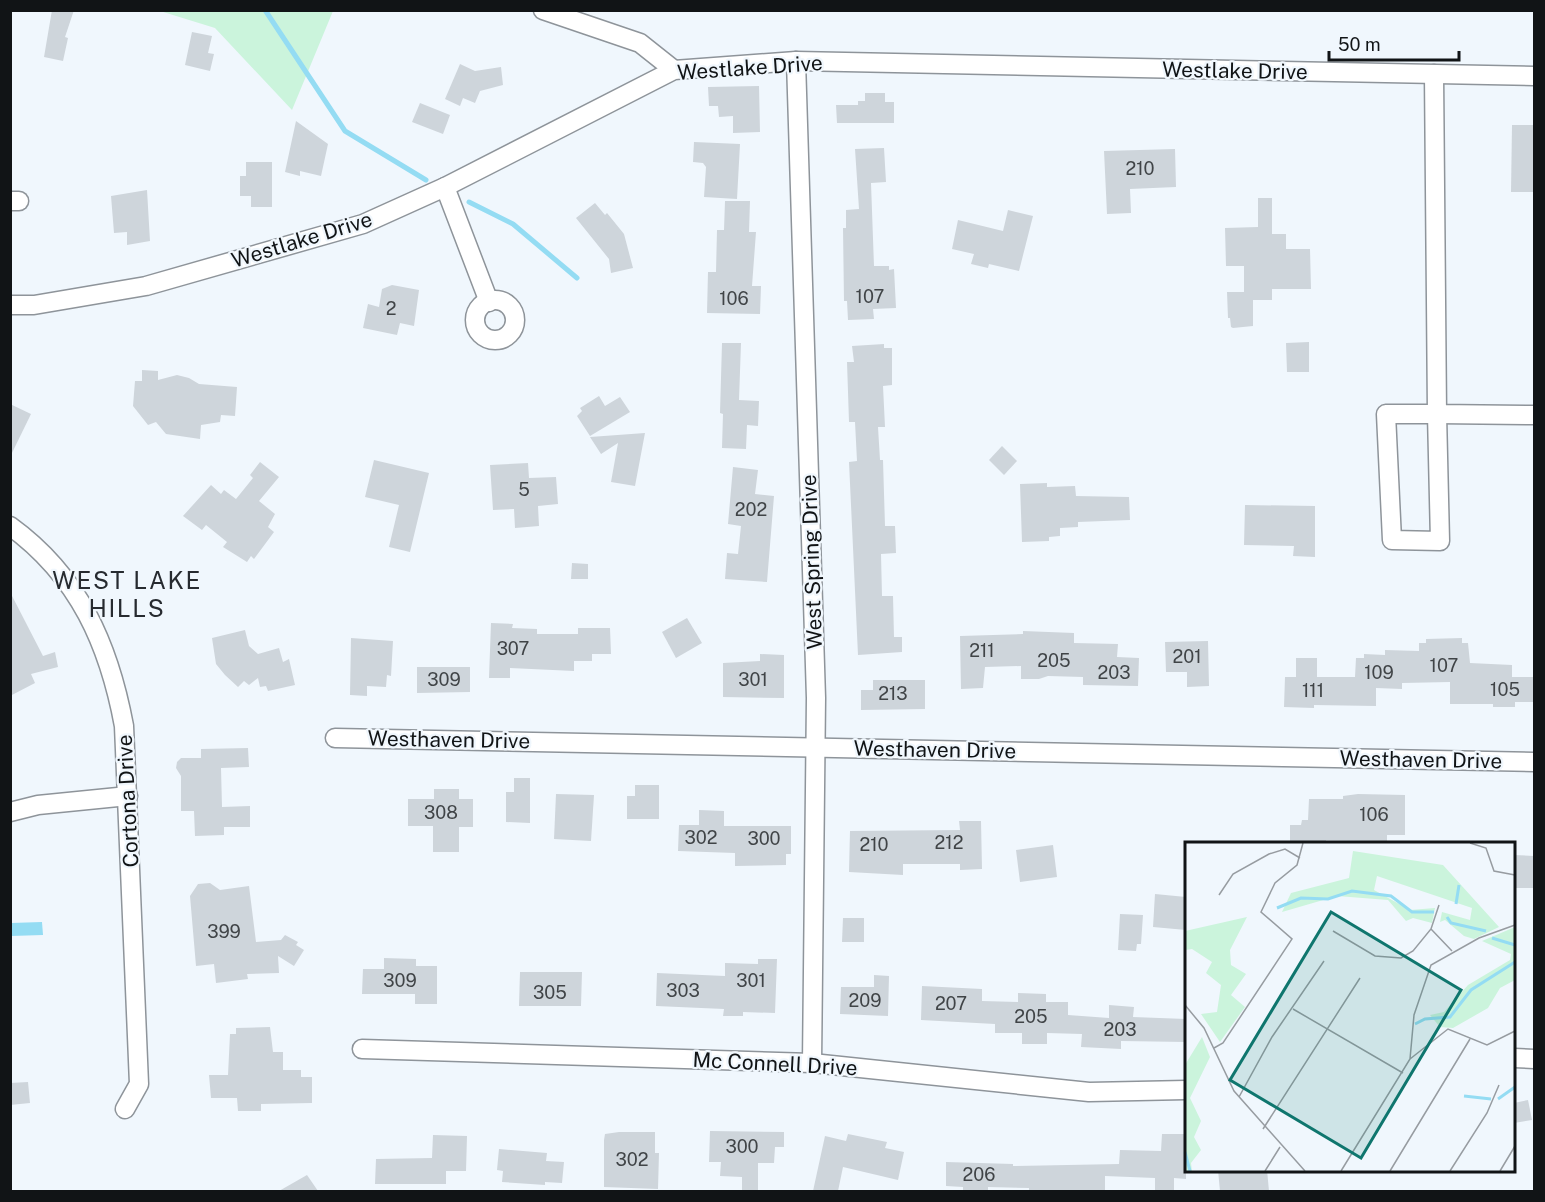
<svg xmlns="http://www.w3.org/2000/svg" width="1545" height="1202" font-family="'Public Sans',sans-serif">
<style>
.green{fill:#cbf4dc}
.water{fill:#94dcf3}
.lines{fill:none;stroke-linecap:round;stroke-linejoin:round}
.stream{stroke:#94dcf3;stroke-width:5}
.building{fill:#ced5db}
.minor-casing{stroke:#8e949a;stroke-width:21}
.minor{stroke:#fff;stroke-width:18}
.labels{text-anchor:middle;stroke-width:4.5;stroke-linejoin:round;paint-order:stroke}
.number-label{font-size:18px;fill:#404447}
.street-label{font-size:21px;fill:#111416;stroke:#f0f7fd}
.quarter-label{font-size:24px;letter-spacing:1.5px;fill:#272b30;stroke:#f0f7fd}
.inset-river{fill:none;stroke:#94dcf3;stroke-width:3}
.inset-road{fill:none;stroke:#979ca1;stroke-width:1.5}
.view{fill:#0f766e;fill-opacity:0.15;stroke:#0f766e;stroke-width:3}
.inset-edge{fill:none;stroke:#111416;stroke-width:3}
</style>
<rect width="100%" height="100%" fill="#f0f7fd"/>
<path class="green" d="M160,11H333L292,110L215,28Z"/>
<path class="water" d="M42,922L43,935L11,936V923Z"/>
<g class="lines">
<g class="stream">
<path d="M265,10L345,131L426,180"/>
<path d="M469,202L513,224L577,278"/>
</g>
</g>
<g class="building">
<path d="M52,10H74L65,37L68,38L63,61L44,57Z"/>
<path d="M192,32L212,36L208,53L214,54L210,71L185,65Z"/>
<path d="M460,64L475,71L501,67L503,85L480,91L475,103L463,98L460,106L445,99Z"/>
<path d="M759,86L760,132L733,133V116L719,117L718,106H709L708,87Z"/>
<path d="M865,93H885V102H894V123H837L836,105H858V101H865Z"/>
<path d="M420,103L450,115L443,134L412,122Z"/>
<path d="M296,121L328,144L321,176L300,171V176L285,172Z"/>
<path d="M1512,125H1534V192H1511Z"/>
<path d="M694,142L740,144L737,199L704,197L706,167L703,163L693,162Z"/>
<path d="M884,148L886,182L871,183L874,266H889V270L894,269L896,308L873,309L874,319L848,320L847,301H844L843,228H846V210L859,209L855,149Z"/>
<path d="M1175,149L1176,187L1130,189L1131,213L1107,214L1104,151Z"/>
<path d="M246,162H272V207H251V196H240V176H246Z"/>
<path d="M147,190L150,241L127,245V232L114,233L111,196Z"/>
<path d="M1258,198H1272V234H1286V249H1310L1311,289H1272V300H1253V326L1233,328L1231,327L1230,318H1228L1227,292H1244V266H1226L1225,228L1258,227Z"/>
<path d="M725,201H750L749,232H756L752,286H761L760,314L707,313L708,272H716L717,230H724Z"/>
<path d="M595,203L605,215L607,213L624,234L633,268L611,273L609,259L576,218Z"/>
<path d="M1008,210L1033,216L1019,271L989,264L988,268L971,264L974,254L952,249L958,220L1003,231Z"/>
<path d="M392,285L419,290L414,326L400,323L397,335L363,328L368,304L379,307L382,289Z"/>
<path d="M1309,342V372H1287L1286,343Z"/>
<path d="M722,343H741L739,400L759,401L758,426L747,425L746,449L722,448L723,414L720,413Z"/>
<path d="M884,344V348H892V385L883,386L885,427H878L880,460H883L885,526H895L896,553L881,554L882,596H893L894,637H902V652L858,655L849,462L857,461L855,422H849L847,362H854L852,346Z"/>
<path d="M142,370L158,371V380L177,375L189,378L199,384L237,387L235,416L221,415L220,422L201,425L200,439L166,434L156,422L148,425L133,406L135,381H142Z"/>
<path d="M599,396L605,406L620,397L630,412L590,436L577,416L582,411L580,408Z"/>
<path d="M10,404L31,414L10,457Z"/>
<path d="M645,433L635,486L611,482L618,443L601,454L590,437Z"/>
<path d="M1002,446L1017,461L1004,475L989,460Z"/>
<path d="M374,460L429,473L410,552L389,547L399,505L365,497Z"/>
<path d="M260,462L279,477L259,501L275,514L268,527L274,532L254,559L251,556L247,562L223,547L227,542L206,525L202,530L183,516L211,485L221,494L224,490L236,499L253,478L250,475Z"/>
<path d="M528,463L529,478L556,477L558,504L538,506L539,526L515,528L514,509L493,510L490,465Z"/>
<path d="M733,467L758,470L755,494L774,496L767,582L725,579L727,553L738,554L741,526L728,524Z"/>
<path d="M1047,483V487L1075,486L1076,496L1129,497L1130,520L1078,522V527L1060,528V536L1049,537V541L1022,542L1020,484Z"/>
<path d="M1245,505L1315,506V557L1293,556L1294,546L1244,545Z"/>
<path d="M572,563L588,564V579H571Z"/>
<path d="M10,592L43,656L55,652L58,667L31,674L35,683L10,696Z"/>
<path d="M687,618L702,643L676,658L662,632Z"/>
<path d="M491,623L513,624L512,628L537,629V634H578V628H610L611,654H592V661H574V671L510,668V678H489Z"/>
<path d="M245,630L249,646L258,654L279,648L283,662L289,659L295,685L268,691L266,686L260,687L258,678L249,685L244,681L238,687L225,675L216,664L212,638Z"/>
<path d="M1023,631L1074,633V643L1118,644L1117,657L1139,658L1138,686L1083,685V677L1048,676L1039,679H1021V666L985,667L983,688L961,689L960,636L1023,634Z"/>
<path d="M351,638L393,641L391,676L387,675L386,687L367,686V696L350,695Z"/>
<path d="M1462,638V643H1468L1470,663L1512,665V677H1533V702H1515V707H1493V704H1450V682L1402,683V689L1376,688V706L1314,705V708L1284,707L1285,677H1296V658H1317V677H1355L1356,658H1364V654L1385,655V650L1419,651V643H1426V639Z"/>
<path d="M1208,641L1209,686L1187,687V672H1166L1165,642Z"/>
<path d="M760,654L784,655V698L723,697V663L760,661Z"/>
<path d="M417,667H470V692L417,693Z"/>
<path d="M873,680H925V709L861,710V690H873Z"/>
<path d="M248,748L249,767L221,768L222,807L250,806V827H224V835L195,836L194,811H181V776L176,768L177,762L181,758H201V749Z"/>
<path d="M514,778H530V823L506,822V792H514Z"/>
<path d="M635,785H659V819H627V796H635Z"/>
<path d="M434,789H459V799H473V827H459V852H433V826H408V799H434Z"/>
<path d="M556,794L594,795L591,841L554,839Z"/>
<path d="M1358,794L1405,795V835H1387V841L1326,840V843H1311V841H1290V825H1301L1302,820H1308L1309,799H1343V796Z"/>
<path d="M699,810L724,811V826H791V854H786V865L735,866V853L678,851L679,825H699Z"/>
<path d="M959,821H981L982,869L960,870V864H903V875L849,872L850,831L960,830Z"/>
<path d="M1053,845L1057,877L1020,882L1016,850Z"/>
<path d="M1514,855L1534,856V888H1514Z"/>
<path d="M210,883L220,890L249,886L256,942L281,940L285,935L298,942L296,945L304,950L294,966L278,956L279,973L247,974L248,979L216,983L214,964L196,966L190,896L198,884Z"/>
<path d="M1155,894L1186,897V930L1153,927Z"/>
<path d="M1120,914L1143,915L1141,944H1137L1136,951L1118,950Z"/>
<path d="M843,918H864V942H842Z"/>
<path d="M384,958L416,959V966H437V1004H415V994H362L363,969H384Z"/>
<path d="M758,959H777L775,1013L743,1012V1016H723L724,1009L656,1006L657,973L725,976V963L758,964Z"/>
<path d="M520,972H582L581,1006H519Z"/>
<path d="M874,975L889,976L888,1016L840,1014L841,987H874Z"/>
<path d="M922,986L982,989V1001L1018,1002V993L1046,994V1002H1068V1015L1109,1018V1005L1134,1007L1133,1017L1186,1019V1042L1121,1041V1049L1081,1047L1082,1034L1047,1033V1044H1022V1033H995V1024L921,1020Z"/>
<path d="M270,1027L273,1052H283V1070H301V1077H312V1103L261,1104V1111H238L237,1098H211L209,1075H228L230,1034H236V1028Z"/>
<path d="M28,1082L30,1103L10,1105V1083Z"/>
<path d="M1528,1100L1532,1120L1514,1123V1103Z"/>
<path d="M710,1131L784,1132V1147H775L774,1163H758V1191H742V1177L720,1176L721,1162H709Z"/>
<path d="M619,1132H655V1153H659L658,1189L604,1187V1140L605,1134Z"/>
<path d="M848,1134L887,1142L885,1148L904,1152L898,1180L843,1167L838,1191H813L825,1136L846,1141Z"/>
<path d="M1162,1134H1186V1179L1174,1178V1191L1155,1190V1178L1105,1176V1191H1029V1188L988,1187V1191H963V1187L946,1186V1162L1013,1164V1166L1119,1164L1120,1150L1161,1151Z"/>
<path d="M433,1135L467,1136L466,1171H446V1184H375L376,1159L432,1158Z"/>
<path d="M499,1149L547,1153L546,1161L564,1162L562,1183L545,1182V1185L502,1182L503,1171L497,1170Z"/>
<path d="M1218,1170H1267L1269,1191H1220Z"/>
<path d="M307,1175L318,1191H279Z"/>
</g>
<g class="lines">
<g class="minor-casing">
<g id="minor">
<path d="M543,10L640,43L674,70"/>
<path d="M796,61L816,698L812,1063"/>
<path d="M1434,74L1437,414L1534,415"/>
<path d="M445,187L489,302"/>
<path d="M10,201H19"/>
<circle cx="495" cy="320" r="20"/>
<path d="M10,305H34L146,286L363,224L445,187L674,70L796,61L1534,76"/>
<path d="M1386,414H1437L1440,541L1392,540Z"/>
<path d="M10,526C79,576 109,645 124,726L139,1084L125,1109"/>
<path d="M335,738L1534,762"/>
<path d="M10,812L38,805L128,796"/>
<path d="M362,1049L812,1063L1089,1092L1186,1090"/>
<path d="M1514,1058L1534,1059"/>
</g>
</g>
<use href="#minor" class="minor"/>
</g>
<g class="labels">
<g class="number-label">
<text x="1140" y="175">210</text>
<text x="870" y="303">107</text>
<text x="734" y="305">106</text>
<text x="391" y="315">2</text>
<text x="524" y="496">5</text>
<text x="751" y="516">202</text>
<text x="513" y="655">307</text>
<text x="982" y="657">211</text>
<text x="1187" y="663">201</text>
<text x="1054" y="667">205</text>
<text x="1444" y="672">107</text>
<text x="1114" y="679">203</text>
<text x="1379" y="679">109</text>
<text x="444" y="686">309</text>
<text x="753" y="686">301</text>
<text x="1505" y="696">105</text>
<text x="1313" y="697">111</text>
<text x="893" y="700">213</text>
<text x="441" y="819">308</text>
<text x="1374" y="821">106</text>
<text x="701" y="844">302</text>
<text x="764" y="845">300</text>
<text x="949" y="849">212</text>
<text x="874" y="851">210</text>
<text x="224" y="938">399</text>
<text x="400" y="987">309</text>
<text x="751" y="987">301</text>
<text x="683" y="997">303</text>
<text x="550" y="999">305</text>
<text x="865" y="1007">209</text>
<text x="951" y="1010">207</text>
<text x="1031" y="1023">205</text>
<text x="1120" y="1036">203</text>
<text x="742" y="1153">300</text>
<text x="632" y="1166">302</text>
<text x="979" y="1181">206</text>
</g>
<g class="street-label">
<text transform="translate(750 68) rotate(-4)" y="7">Westlake Drive</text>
<text transform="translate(1235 71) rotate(1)" y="7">Westlake Drive</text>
<text transform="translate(302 240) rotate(-17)" y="7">Westlake Drive</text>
<text transform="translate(812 562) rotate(-92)" y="7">West Spring Drive</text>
<text transform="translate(449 740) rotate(1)" y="7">Westhaven Drive</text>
<text transform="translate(935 750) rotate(1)" y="7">Westhaven Drive</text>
<text transform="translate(1421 760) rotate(1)" y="7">Westhaven Drive</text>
<text transform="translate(128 801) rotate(-93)" y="7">Cortona Drive</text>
<text transform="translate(775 1064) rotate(3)" y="7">Mc Connell Drive</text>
</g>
<g class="quarter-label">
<text x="127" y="589">WEST LAKE<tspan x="127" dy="28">HILLS</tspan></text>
</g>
</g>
<g transform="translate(1185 842)">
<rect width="330" height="330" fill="#f0f7fd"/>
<path d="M168,9L258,23L314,85L289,97L279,94L260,78L255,80L257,70L285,78L287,66L192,34L189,48L225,68L250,66L247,81L228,76L221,79L203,58L152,54L97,70L106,51L164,36ZM62,75L45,108L46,123L61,132L46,153L60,165L35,200L16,172L32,170L36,143L21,131L27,120L7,107L0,108V89ZM330,85V138L315,146L303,166L268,186L255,185L245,173L259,170L283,143L325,118L326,112L297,99ZM17,195L25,215L5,256L16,279L9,295L16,308L6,321L7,329H0V223Z" fill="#cbf4dc"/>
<path class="inset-river" d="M271,62L274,43M92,66L116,56L143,57L167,49L206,54L227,70H249M262,75L266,81L301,89M307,96L330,103M230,182L240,177L265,175L286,148L330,120M279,254L306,257M313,257L330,245M0,310L5,329"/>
<path class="inset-road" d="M285,1L301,6L309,29L330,33M34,53L48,32L84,12L100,7L115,16M246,87L267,109M148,89L190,114L216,116L228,109L246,87L254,63M0,163L19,186L49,249L120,329M108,167L218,231M29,206L38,201L107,97L76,70L90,41L112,23L118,1M225,217L263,187L302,203L330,189M54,255L87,195L139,119M78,287L175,136M80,329L95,305M156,329L225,217L229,173L246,123L294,96L330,83M205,329L285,197M265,329L302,271L314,243M315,329L330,304"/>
<path class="view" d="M146,70L276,148L176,316L45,238Z"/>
<rect width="330" height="330" class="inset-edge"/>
</g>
<rect width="1545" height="1202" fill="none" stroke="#111416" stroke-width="24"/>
<path d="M1329 51v9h130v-9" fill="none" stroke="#111416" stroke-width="3"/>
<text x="1338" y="51" font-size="18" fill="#111416" stroke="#f0f7fd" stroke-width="4.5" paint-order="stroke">50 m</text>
</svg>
